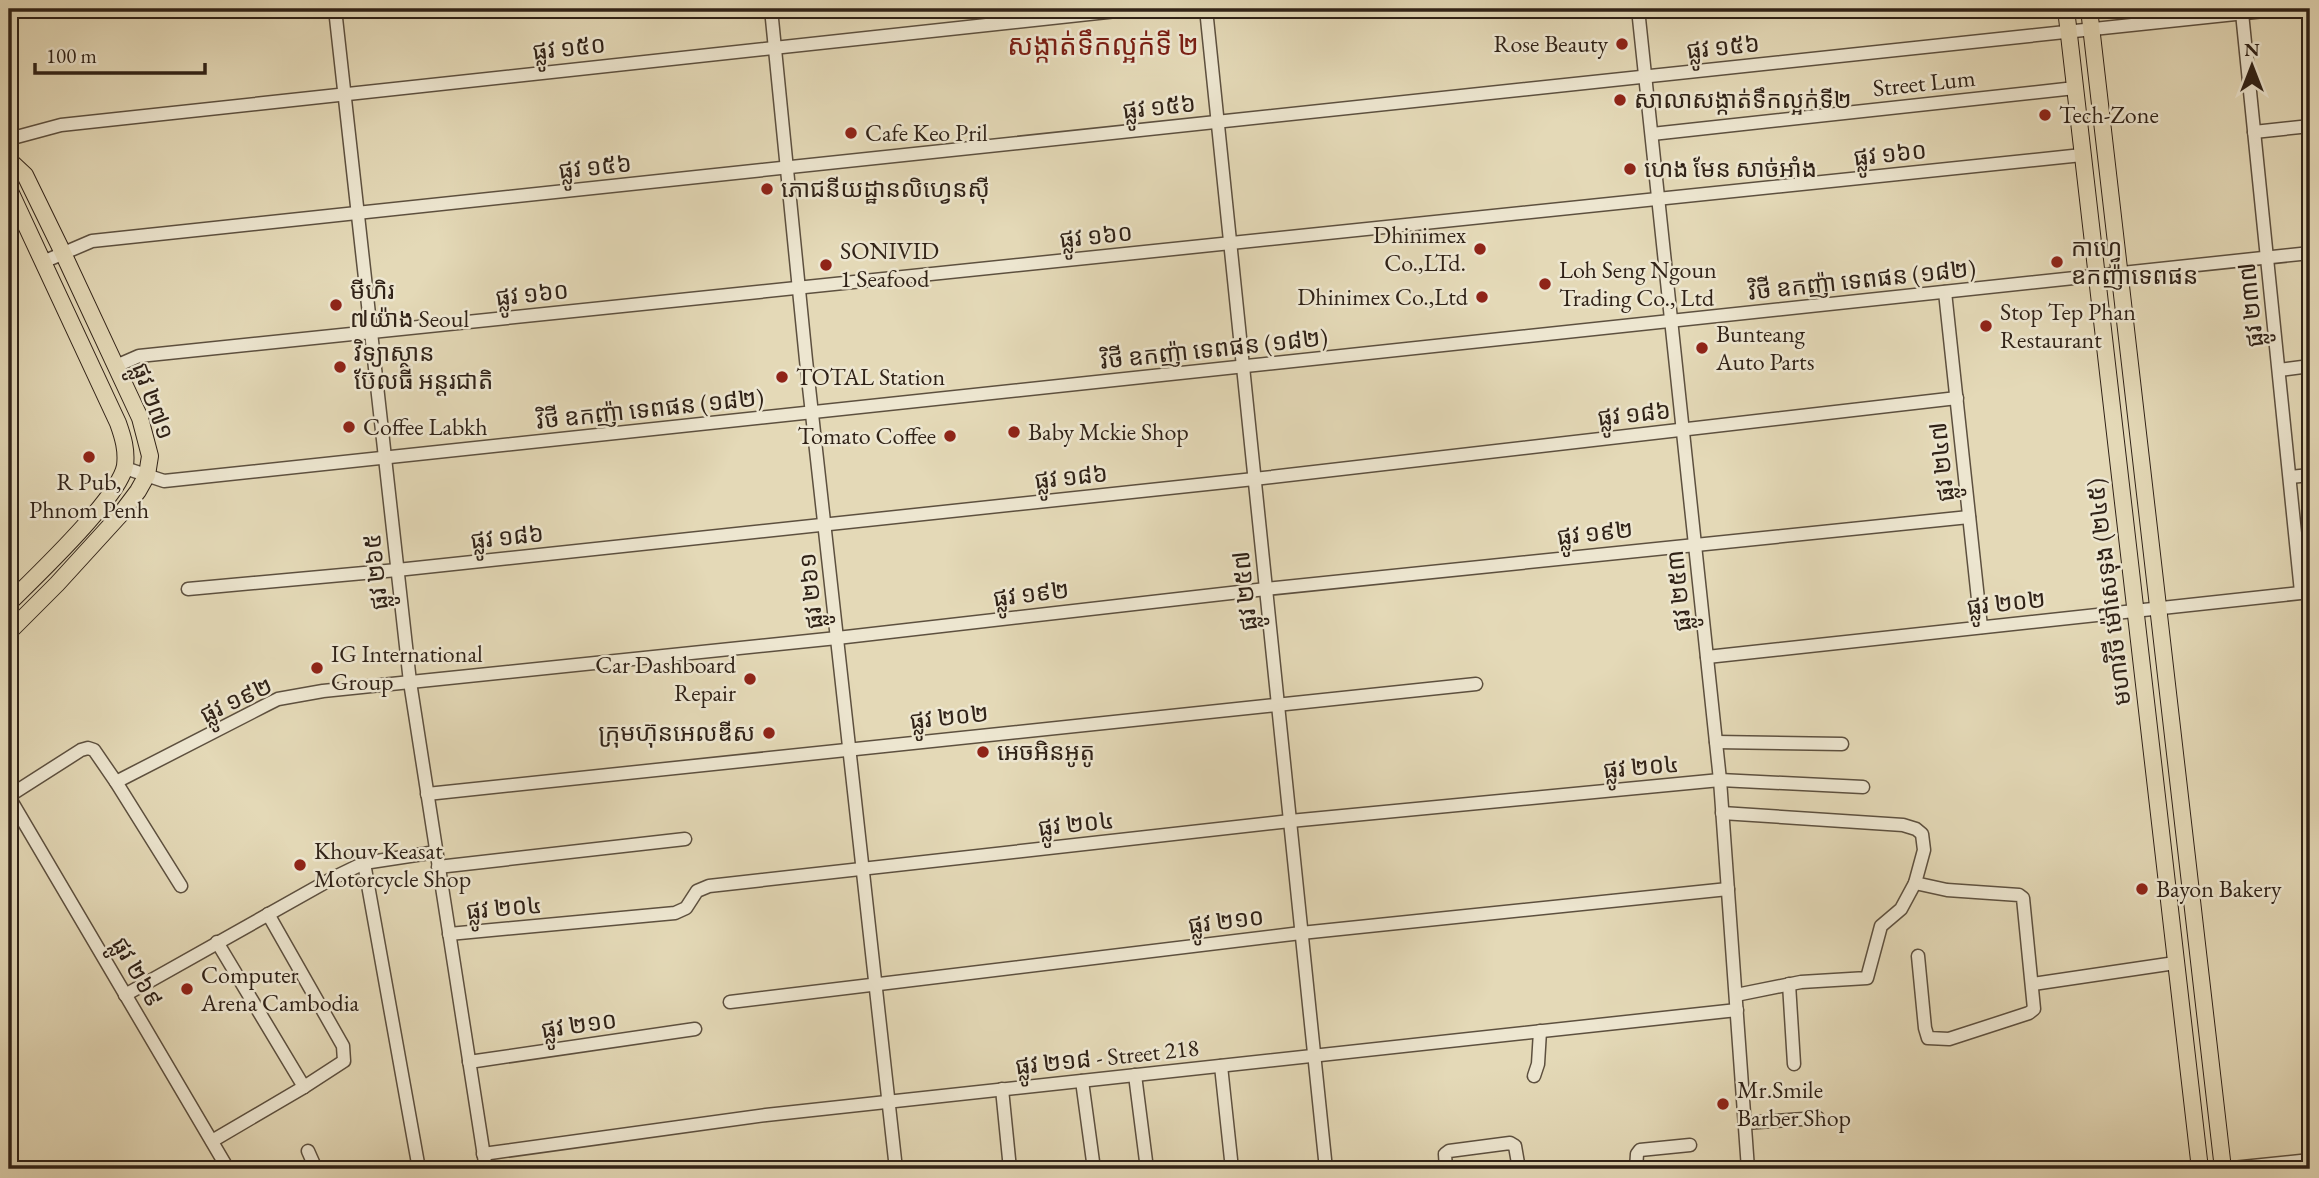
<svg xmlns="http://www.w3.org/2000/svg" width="2319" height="1178" font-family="'EB Garamond','Noto Sans Khmer',serif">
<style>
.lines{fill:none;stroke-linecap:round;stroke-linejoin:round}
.minor-casing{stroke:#5d503f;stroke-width:15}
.major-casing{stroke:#302217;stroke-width:18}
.minor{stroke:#ede6d0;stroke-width:12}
.major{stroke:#e4d9b7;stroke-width:16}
.poi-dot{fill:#8f2418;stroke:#ede6d0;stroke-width:2.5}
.labels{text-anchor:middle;stroke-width:5;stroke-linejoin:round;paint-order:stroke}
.poi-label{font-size:24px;fill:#302217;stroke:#ede6d0;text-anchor:start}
.street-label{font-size:24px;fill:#302217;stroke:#ede6d0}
.quarter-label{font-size:28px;fill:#7a1f14;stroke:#ede6d0}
</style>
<rect width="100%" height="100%" fill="#e4d9b7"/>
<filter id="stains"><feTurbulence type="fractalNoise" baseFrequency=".00286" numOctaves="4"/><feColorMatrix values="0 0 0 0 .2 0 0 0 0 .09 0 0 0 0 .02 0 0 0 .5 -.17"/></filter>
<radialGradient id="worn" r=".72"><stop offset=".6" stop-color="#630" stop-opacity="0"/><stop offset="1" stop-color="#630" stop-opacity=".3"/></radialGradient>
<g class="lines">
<g class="minor-casing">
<g id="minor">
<path d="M335,9L410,682L486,1169"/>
<path d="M771,9L806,360L896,1169"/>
<path d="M1206,9L1326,1169"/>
<path d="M1638,9L1720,780L1748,1169"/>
<path d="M2242,13L2301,592"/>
<path d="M2254,132L2310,126"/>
<path d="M1652,134L2075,88"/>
<path d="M9,139L61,125L1135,9"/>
<path d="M43,262L92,241L2283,9"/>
<path d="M1945,292L1981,627"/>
<path d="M116,366L139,356L2082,155"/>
<path d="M2279,370L2310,366"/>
<path d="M125,468L164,481L2310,253"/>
<path d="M2290,477L2310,475"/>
<path d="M188,589L397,570L1254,479L1957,398"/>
<path d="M1707,657L2310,592"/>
<path d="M1716,742L1842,744"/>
<path d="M116,782L266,705L278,699L323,691L837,638L1266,589L1969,517"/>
<path d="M427,794L1476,684"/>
<path d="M9,796L81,750L88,748L94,750L116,782L181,886"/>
<path d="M9,797L228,1169"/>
<path d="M1722,813L1903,825L1916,829L1922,834L1924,850L1915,883L1901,909L1881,926L1867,978L1801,982L1736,995"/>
<path d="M364,863L419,1169"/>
<path d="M438,867L685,839"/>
<path d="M1915,883L1947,890L2019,895L2023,898L2034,1009L2029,1013L1949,1039L1928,1038L1925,1028L1918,956"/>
<path d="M449,934L675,913L686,908L697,891L709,886L1290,821L1720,780L1863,787"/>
<path d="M217,942L304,1087"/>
<path d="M1789,984L1794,1064"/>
<path d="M2033,984L2175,963"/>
<path d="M125,995L333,878L364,863L436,852"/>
<path d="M730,1002L1301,933L1728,889"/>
<path d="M469,1062L695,1029"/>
<path d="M1221,1066L1232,1169"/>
<path d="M1135,1075L1147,1169"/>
<path d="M1534,1076L1538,1064L1540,1031"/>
<path d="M1082,1081L1094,1169"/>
<path d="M1002,1089L1010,1169"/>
<path d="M1745,1123L1818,1118"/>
<path d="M212,1141L304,1087L344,1061L343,1046L268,914"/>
<path d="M308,1151L316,1169"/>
<path d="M483,1154L766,1115L1737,1010"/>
<path d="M1446,1169L1445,1154L1449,1151L1510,1143L1515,1146L1519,1169"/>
<path d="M1636,1169L1637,1154L1640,1150L1690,1145"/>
<path d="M2223,1169L2310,1160"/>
</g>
</g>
<g class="major-casing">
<g id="major">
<path d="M2066,9L2200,1169"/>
<path d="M2089,9L2223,1169"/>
<path d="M9,160L25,175L63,253L140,418L150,456L147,475L138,491L120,515L57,584L9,632"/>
<path d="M9,189L118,423C123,437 127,450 125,466C119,498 35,577 9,603"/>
</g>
</g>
<use href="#minor" class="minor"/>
<use href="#major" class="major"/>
</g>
<g class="poi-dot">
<circle cx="1622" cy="44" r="7"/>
<circle cx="1620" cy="100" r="7"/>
<circle cx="2045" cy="115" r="7"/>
<circle cx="851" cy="133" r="7"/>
<circle cx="1630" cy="169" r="7"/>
<circle cx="767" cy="189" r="7"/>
<circle cx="1480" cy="249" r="7"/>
<circle cx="2057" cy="262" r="7"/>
<circle cx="826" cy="265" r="7"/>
<circle cx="1545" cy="284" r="7"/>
<circle cx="1482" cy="297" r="7"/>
<circle cx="336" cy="305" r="7"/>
<circle cx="1986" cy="326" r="7"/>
<circle cx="1702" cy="348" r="7"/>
<circle cx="340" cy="367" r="7"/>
<circle cx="782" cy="377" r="7"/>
<circle cx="349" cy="427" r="7"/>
<circle cx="1014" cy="432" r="7"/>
<circle cx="950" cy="436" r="7"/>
<circle cx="89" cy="457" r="7"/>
<circle cx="317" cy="668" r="7"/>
<circle cx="750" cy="679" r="7"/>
<circle cx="769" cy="733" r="7"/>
<circle cx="983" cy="752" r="7"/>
<circle cx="300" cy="865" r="7"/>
<circle cx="2142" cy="889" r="7"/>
<circle cx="187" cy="989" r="7"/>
<circle cx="1723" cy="1104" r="7"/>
</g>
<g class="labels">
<g class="poi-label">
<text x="1608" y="52" text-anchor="end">Rose Beauty</text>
<text x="1634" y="108">សាលាសង្កាត់ទឹកល្អក់ទី២</text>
<text x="2059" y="123">Tech-Zone</text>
<text x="865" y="141">Cafe Keo Pril</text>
<text x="1644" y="177">ហេង មែន សាច់អាំង</text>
<text x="781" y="197">ភោជនីយដ្ឋានលិហ្វេនសុី</text>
<text x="1466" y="243" text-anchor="end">Dhinimex<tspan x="1466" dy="28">Co.,LTd.</tspan></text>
<text x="2071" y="256">កាហ្វេ<tspan x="2071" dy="28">ឧកញ៉ាទេពផន</tspan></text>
<text x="840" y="259">SONIVID<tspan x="840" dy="28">1 Seafood</tspan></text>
<text x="1559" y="278">Loh Seng Ngoun<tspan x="1559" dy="28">Trading Co., Ltd</tspan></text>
<text x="350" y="299">មីហិរ<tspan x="350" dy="28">៧យ៉ាង Seoul</tspan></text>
<text x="1468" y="305" text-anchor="end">Dhinimex Co.,Ltd</text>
<text x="2000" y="320">Stop Tep Phan<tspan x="2000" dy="28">Restaurant</tspan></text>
<text x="1716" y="342">Bunteang<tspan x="1716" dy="28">Auto Parts</tspan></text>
<text x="354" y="361">វិទ្យាស្ថាន<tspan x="354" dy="28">ប៊ែលធី អន្ដរជាតិ</tspan></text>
<text x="796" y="385">TOTAL Station</text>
<text x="363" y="435">Coffee Labkh</text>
<text x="1028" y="440">Baby Mckie Shop</text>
<text x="936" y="444" text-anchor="end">Tomato Coffee</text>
<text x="89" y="490" text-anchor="middle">R Pub,<tspan x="89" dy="28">Phnom Penh</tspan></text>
<text x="331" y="662">IG International<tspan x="331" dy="28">Group</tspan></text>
<text x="736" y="673" text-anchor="end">Car Dashboard<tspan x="736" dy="28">Repair</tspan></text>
<text x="755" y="741" text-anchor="end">ក្រុមហ៊ុនអេលឌីស</text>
<text x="997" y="760">អេចអិនអូតូ</text>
<text x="314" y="859">Khouv Keasat<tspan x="314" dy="28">Motorcycle Shop</tspan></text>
<text x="2156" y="897">Bayon Bakery</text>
<text x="201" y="983">Computer<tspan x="201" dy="28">Arena Cambodia</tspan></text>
<text x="1737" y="1098">Mr.Smile<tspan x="1737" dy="28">Barber Shop</tspan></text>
</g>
<g class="street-label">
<text transform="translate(1723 47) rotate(-6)" y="8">ផ្លូវ ១៥៦</text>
<text transform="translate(569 48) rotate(-6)" y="8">ផ្លូវ ១៥០</text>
<text transform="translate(1924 83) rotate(-6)" y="8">Street Lum</text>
<text transform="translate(1159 107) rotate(-6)" y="8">ផ្លូវ ១៥៦</text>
<text transform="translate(1890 154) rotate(-6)" y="8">ផ្លូវ ១៦០</text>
<text transform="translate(595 167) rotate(-6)" y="8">ផ្លូវ ១៥៦</text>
<text transform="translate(1096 236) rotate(-6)" y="8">ផ្លូវ ១៦០</text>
<text transform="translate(1862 280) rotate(-6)" y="8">វិថី ឧកញ៉ា ទេពផន (១៨២)</text>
<text transform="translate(532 294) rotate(-6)" y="8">ផ្លូវ ១៦០</text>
<text transform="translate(2251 305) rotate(-96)" y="8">ផ្លូវ ២៣៧</text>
<text transform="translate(1214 349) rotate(-6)" y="8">វិថី ឧកញ៉ា ទេពផន (១៨២)</text>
<text transform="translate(153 401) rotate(70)" y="8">ផ្លូវ ២៧១</text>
<text transform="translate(650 409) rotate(-6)" y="8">វិថី ឧកញ៉ា ទេពផន (១៨២)</text>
<text transform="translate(1634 414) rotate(-6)" y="8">ផ្លូវ ១៨៦</text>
<text transform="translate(1942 462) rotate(-96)" y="8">ផ្លូវ ២៤៧</text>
<text transform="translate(1071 477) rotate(-6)" y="8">ផ្លូវ ១៨៦</text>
<text transform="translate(1595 533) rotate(-6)" y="8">ផ្លូវ ១៩២</text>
<text transform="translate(507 537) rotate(-6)" y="8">ផ្លូវ ១៨៦</text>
<text transform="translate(376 572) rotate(-96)" y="8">ផ្លូវ ២៦៥</text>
<text transform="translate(811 591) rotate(-96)" y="8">ផ្លូវ ២៦១</text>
<text transform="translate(1245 591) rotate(-96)" y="8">ផ្លូវ ២៥៧</text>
<text transform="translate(1679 591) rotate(-96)" y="8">ផ្លូវ ២៥៣</text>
<text transform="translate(2109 592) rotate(-97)" y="8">មហាវិថី ម៉ៅសេទុង (២៤៥)</text>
<text transform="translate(1031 594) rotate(-7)" y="8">ផ្លូវ ១៩២</text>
<text transform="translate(2006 603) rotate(-6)" y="8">ផ្លូវ ២០២</text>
<text transform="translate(236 700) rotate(-25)" y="8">ផ្លូវ ១៩២</text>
<text transform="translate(949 717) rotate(-6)" y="8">ផ្លូវ ២០២</text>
<text transform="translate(1641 767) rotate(-5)" y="8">ផ្លូវ ២០៤</text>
<text transform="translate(1076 824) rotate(-6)" y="8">ផ្លូវ ២០៤</text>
<text transform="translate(504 908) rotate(-5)" y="8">ផ្លូវ ២០៤</text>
<text transform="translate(1226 921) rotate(-7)" y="8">ផ្លូវ ២១០</text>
<text transform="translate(137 972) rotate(60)" y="8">ផ្លូវ ២៦៩</text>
<text transform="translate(579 1025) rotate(-8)" y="8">ផ្លូវ ២១០</text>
<text transform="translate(1107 1057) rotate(-6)" y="8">ផ្លូវ ២១៨ - Street 218</text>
</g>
<g class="quarter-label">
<text x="1103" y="55">សង្កាត់ទឹកល្អក់ទី ២</text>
</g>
</g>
<rect width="2319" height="1178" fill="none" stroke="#e4d9b7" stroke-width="35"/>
<rect x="10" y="10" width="2298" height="1157" fill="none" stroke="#302217" stroke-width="3.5"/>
<rect x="18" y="18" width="2284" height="1143" fill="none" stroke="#302217" stroke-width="2"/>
<g transform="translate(2252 66)" stroke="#ede6d0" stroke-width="5" paint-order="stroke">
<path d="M0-5L12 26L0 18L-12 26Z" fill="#302217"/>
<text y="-10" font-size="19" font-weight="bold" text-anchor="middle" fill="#302217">N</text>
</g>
<path d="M35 63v10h170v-10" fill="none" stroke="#302217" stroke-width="3.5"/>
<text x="46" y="63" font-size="21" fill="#302217" stroke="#ede6d0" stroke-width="5" paint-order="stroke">100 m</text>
<rect width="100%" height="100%" filter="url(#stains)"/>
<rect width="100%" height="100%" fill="url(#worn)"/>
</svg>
